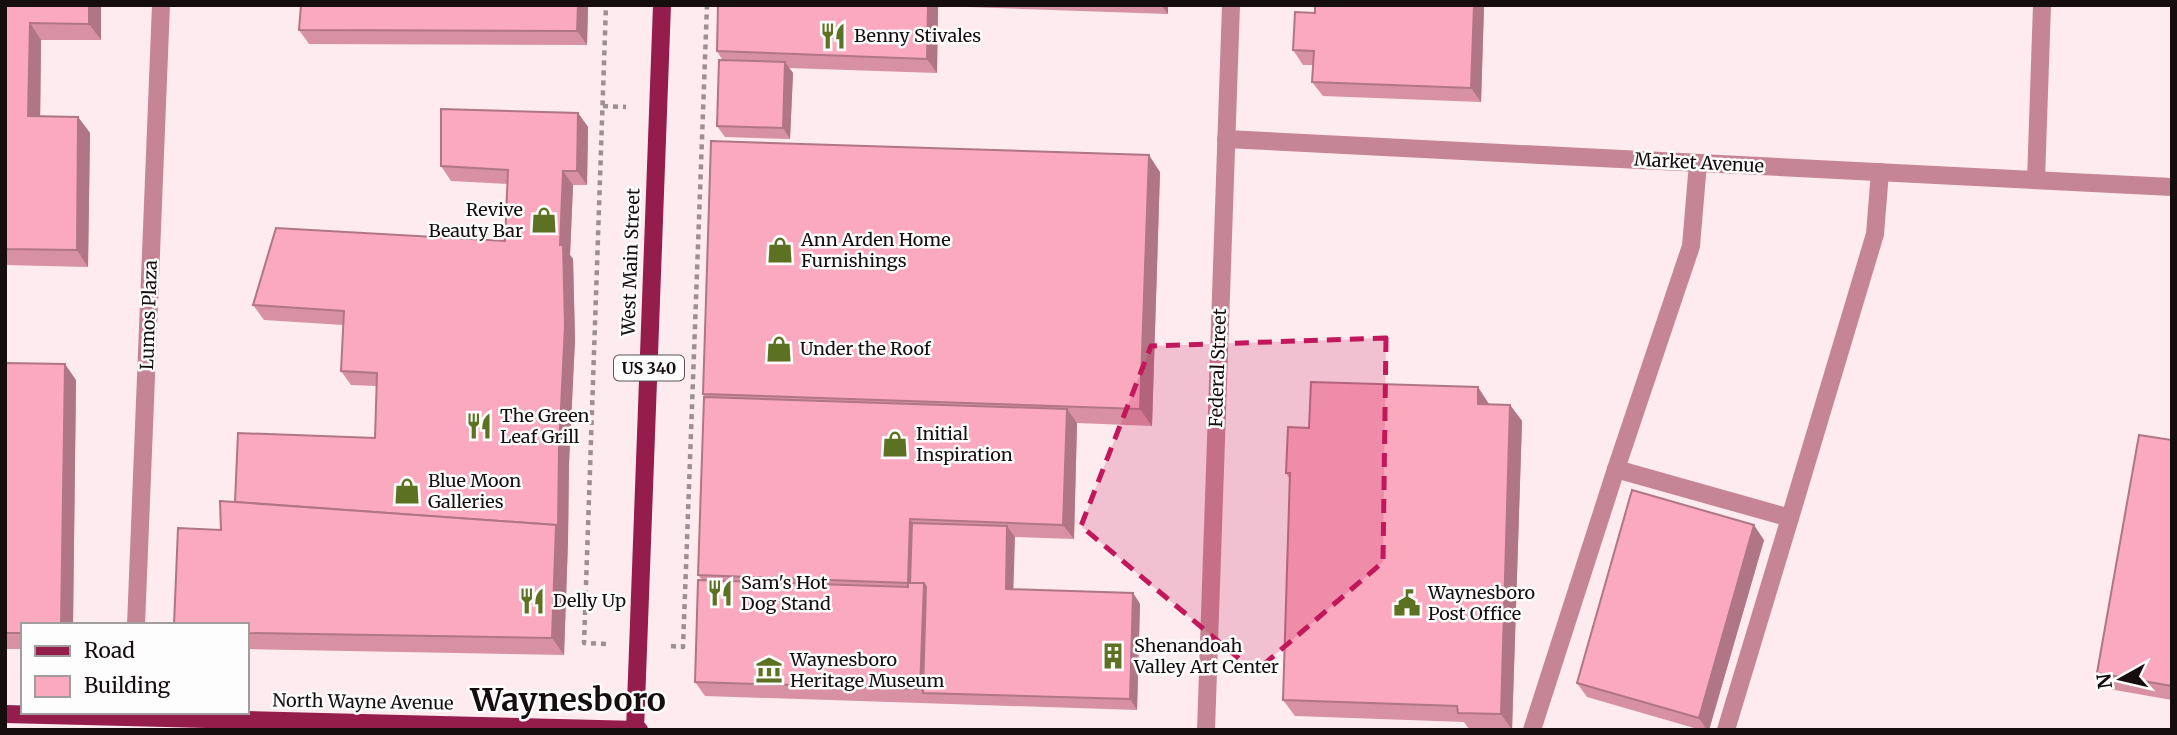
<svg xmlns="http://www.w3.org/2000/svg" width="2177" height="735" font-family="Merriweather,serif">
<style>
.lines{fill:none;stroke-linecap:round;stroke-linejoin:round}
.path{stroke:#9c8e91;stroke-width:4.5;stroke-dasharray:5 5;stroke-linecap:butt}
.minor{stroke:#c68595;stroke-width:18}
.major{stroke:#951d4c;stroke-width:18}
.wall{fill:#d891a3}
.shaded-wall{fill:#b07685}
.building{fill:#fba9be;stroke:#b07685;stroke-width:2}
.marked{fill:#c2185b;fill-opacity:0.2;stroke:#c2185b;stroke-width:5;stroke-dasharray:14 9;stroke-linejoin:round}
.labels{text-anchor:middle;stroke-width:5;stroke-linejoin:round;paint-order:stroke}
.shield{fill:#fdfdfd;stroke:#5b5556;stroke-width:2}
.shield-label{font-size:16px;font-weight:bold;fill:#160d0f}
.poi-label{font-size:18px;fill:#160d0f;stroke:#fdfdfd;text-anchor:start}
.street-label{font-size:18px;fill:#160d0f;stroke:#fdfdfd}
.town-label{font-size:32px;font-weight:bold;fill:#160d0f;stroke:#fdfdfd}
</style>
<rect width="100%" height="100%" fill="#fdebef"/>
<g class="lines">
<g class="path">
<path d="M603,106L626,107"/>
<path d="M606,644L584,643L606,5"/>
<path d="M671,646L683,647L707,5"/>
</g>
<g class="minor">
<path d="M1226,139L2172,187"/>
<path d="M2036,180L2042,5"/>
<path d="M1616,469L1691,246L1698,163"/>
<path d="M1790,518L1875,234L1880,172"/>
<path d="M136,625L161,5"/>
<path d="M1206,730L1231,5"/>
<path d="M1532,730L1616,469L1790,518L1726,730"/>
</g>
<g class="major">
<path d="M5,714L639,730"/>
<path d="M635,730L662,5"/>
</g>
</g>
<g class="wall">
<path d="M5,5H101V40H41L40,116L78,117L90,133L88,267L5,265Z"/>
<path d="M588,5L587,45L309,44L299,30Z"/>
<path d="M718,5H1168V14L938,6L937,73L789,68L793,73L790,139L725,137L717,126L723,61L717,51Z"/>
<path d="M1484,6L1481,102L1323,96L1312,82L1313,65H1303L1293,50L1315,13Z"/>
<path d="M578,113L588,127L587,185H573L570,255L573,259L575,340L569,463L568,541L564,655L247,649V625L221,530L235,502L375,438L377,386L351,385L341,371L343,325L264,320L253,305L505,241L508,184L451,181L441,166Z"/>
<path d="M1160,172L1152,426L1077,423L1074,539L1014,537L1013,589L1133,593L1140,604L1137,710L705,696L695,682L702,580L698,575L704,397L703,394Z"/>
<path d="M5,363L76,380L73,625H23V649H5Z"/>
<path d="M1489,404L1510,405L1522,421L1512,730L1469,729L1464,722L1295,716L1283,700L1290,479L1286,473L1309,428Z"/>
<path d="M2172,440V700L2109,689L2097,673Z"/>
<path d="M1764,540L1709,730H1701L1587,697L1577,683Z"/>
</g>
<g class="shaded-wall">
<path d="M89,5H101V40L89,24Z"/>
<path d="M578,5H588L587,45L577,31Z"/>
<path d="M928,5H938V6L937,73L927,59Z"/>
<path d="M1161,5H1168V14Z"/>
<path d="M1474,5L1484,6L1481,102L1471,88Z"/>
<path d="M30,23L41,40L40,133L28,116Z"/>
<path d="M785,62L793,73L790,139L783,128Z"/>
<path d="M578,113L588,127L587,185L577,171Z"/>
<path d="M78,117L90,133L88,267L77,250Z"/>
<path d="M1149,155L1160,172L1152,426L1140,409Z"/>
<path d="M563,171L573,185L570,255L573,259L575,340L569,463L568,541L564,655L552,638L560,245Z"/>
<path d="M65,364L76,380L73,625H61Z"/>
<path d="M1478,387L1489,404H1478Z"/>
<path d="M1510,405L1522,421L1512,730L1501,714Z"/>
<path d="M1067,409L1077,423L1074,539L1063,525Z"/>
<path d="M910,519L920,534L918,586L908,583Z"/>
<path d="M1754,525L1764,540L1709,730H1707L1699,718Z"/>
<path d="M1007,526L1015,537L1013,600L1006,589Z"/>
<path d="M924,583L934,597L923,693L920,689Z"/>
<path d="M1133,593L1140,604L1137,710L1130,699Z"/>
</g>
<g class="building">
<path d="M5,5H89V24L30,23L28,116L78,117L77,250L5,249Z"/>
<path d="M301,5H578L577,31L299,30Z"/>
<path d="M718,5H928L927,59L717,51Z"/>
<path d="M1315,5H1474L1471,88L1312,82L1314,51L1293,50L1295,12L1315,13Z"/>
<path d="M719,60L785,62L783,128L717,126Z"/>
<path d="M441,109L578,113L577,171H563L560,245H563L565,325L559,449L558,527L556,525L235,502L238,433L375,438L377,373L341,371L344,311L253,305L276,228L505,241L508,170L441,166Z"/>
<path d="M711,141L1149,155L1140,409L703,394Z"/>
<path d="M5,363L65,364L61,625H23V633H5Z"/>
<path d="M1311,382L1478,387V404L1510,405L1501,714L1458,713L1457,706L1283,700L1290,473H1286L1288,427L1309,428Z"/>
<path d="M704,397L1067,409L1063,525L910,519L908,583H924L920,689L695,682L698,580L908,587V583L698,575Z"/>
<path d="M2139,435L2172,440V686L2097,673Z"/>
<path d="M1632,490L1754,525L1699,718L1577,683Z"/>
<path d="M220,501L556,525L552,638L247,633V625H174L178,528L221,530Z"/>
<path d="M912,523L1007,526L1006,589L1133,593L1130,699L923,693L926,587L924,583H910Z"/>
</g>
<path class="marked" d="M1386,338L1383,562L1255,672L1081,526L1151,346Z"/>
<defs>
<g id="restaurant-bare" transform="scale(2.1)"><path d="M-5-6h1v4h1v-4h1v4h1v-4h1v5L-1.5 .5V6h-2V.5L-5-1ZM5-6V6H3V1.5H1.5Q1.5-4 5-6Z" fill="#5c7121" stroke="#fdfdfd" stroke-width="2.5" paint-order="stroke"/></g>
<g id="shop-bare" transform="scale(2.1)"><path d="M-5-2.5h2.3a2.7 3.5 0 0 1 5.4 0H5L5.5 6h-11ZM-1.5-2.5h3a1.5 2.3 0 0 0-3 0Z" fill="#5c7121" stroke="#fdfdfd" stroke-width="2.5" paint-order="stroke"/></g>
<g id="civic-bare" transform="scale(2.1)"><path d="M-.6-6.5H3V-4.5H.6V-3L4-1V1h2V6H-6V1h2V-1L-.6-3ZM-1.2 2.5V6h2.4V2.5Z" fill="#5c7121" stroke="#fdfdfd" stroke-width="2.5" paint-order="stroke"/></g>
<g id="building-bare" transform="scale(2.1)"><path d="M-4-6H4V6H1V3H-1V6H-4ZM-2.5-4.3h1.7v1.8h-1.7ZM.8-4.3h1.7v1.8H.8ZM-2.5-1h1.7V.8h-1.7ZM.8-1h1.7V.8H.8Z" fill="#5c7121" stroke="#fdfdfd" stroke-width="2.5" paint-order="stroke"/></g>
<g id="museum-bare" transform="scale(2.1)"><path d="M0-6L6-3V-2H-6V-3ZM-5-1h2V3h-2ZM-1-1h2V3h-2ZM3-1h2V3H3ZM-6 4H6V6H-6Z" fill="#5c7121" stroke="#fdfdfd" stroke-width="2.5" paint-order="stroke"/></g>
</defs>
<g fill-rule="evenodd">
<use href="#restaurant-bare" x="833" y="36"/>
<use href="#shop-bare" x="544" y="220"/>
<use href="#shop-bare" x="780" y="250"/>
<use href="#shop-bare" x="779" y="349"/>
<use href="#restaurant-bare" x="479" y="426"/>
<use href="#shop-bare" x="895" y="444"/>
<use href="#shop-bare" x="407" y="491"/>
<use href="#restaurant-bare" x="720" y="593"/>
<use href="#restaurant-bare" x="532" y="601"/>
<use href="#civic-bare" x="1407" y="603"/>
<use href="#building-bare" x="1113" y="656"/>
<use href="#museum-bare" x="769" y="670"/>
</g>
<g class="labels">
<rect class="shield" x="614" y="355.5" width="70" height="25" rx="5"/>
<g class="shield-label">
<text x="649" y="374">US 340</text>
</g>
<g class="poi-label">
<text x="854" y="42">Benny Stivales</text>
<text x="523" y="216" text-anchor="end">Revive<tspan x="523" dy="21">Beauty Bar</tspan></text>
<text x="801" y="246">Ann Arden Home<tspan x="801" dy="21">Furnishings</tspan></text>
<text x="800" y="355">Under the Roof</text>
<text x="500" y="422">The Green<tspan x="500" dy="21">Leaf Grill</tspan></text>
<text x="916" y="440">Initial<tspan x="916" dy="21">Inspiration</tspan></text>
<text x="428" y="487">Blue Moon<tspan x="428" dy="21">Galleries</tspan></text>
<text x="741" y="589">Sam's Hot<tspan x="741" dy="21">Dog Stand</tspan></text>
<text x="1428" y="599">Waynesboro<tspan x="1428" dy="21">Post Office</tspan></text>
<text x="553" y="607">Delly Up</text>
<text x="1134" y="652">Shenandoah<tspan x="1134" dy="21">Valley Art Center</tspan></text>
<text x="790" y="666">Waynesboro<tspan x="790" dy="21">Heritage Museum</tspan></text>
</g>
<g class="street-label">
<text transform="translate(1699 163) rotate(3)" y="6">Market Avenue</text>
<text transform="translate(631 262) rotate(-88)" y="6">West Main Street</text>
<text transform="translate(149 315) rotate(-88)" y="6">Lumos Plaza</text>
<text transform="translate(1218 368) rotate(-88)" y="6">Federal Street</text>
<text transform="translate(363 702) rotate(1)" y="6">North Wayne Avenue</text>
</g>
<g class="town-label">
<text x="568" y="711">Waynesboro</text>
</g>
</g>
<rect width="2177" height="735" fill="none" stroke="#160d0f" stroke-width="14"/>
<rect x="21" y="623" width="228" height="91" fill="#fdfdfd" stroke="#a19d9e" stroke-width="2"/>
<rect x="35" y="646" width="35" height="10" fill="#951d4c" stroke="#a19d9e" stroke-width="2"/>
<text x="84" y="658" font-size="21" fill="#160d0f">Road</text>
<rect x="35" y="676" width="35" height="21" fill="#fba9be" stroke="#a19d9e" stroke-width="2"/>
<text x="84" y="693" font-size="21" fill="#160d0f">Building</text>
<g transform="translate(2121 679) rotate(262)" stroke="#fdfdfd" stroke-width="5" paint-order="stroke">
<path d="M0-5L12 26L0 18L-12 26Z" fill="#160d0f"/>
<text y="-10" font-size="19" font-weight="bold" text-anchor="middle" fill="#160d0f">N</text>
</g>
</svg>
